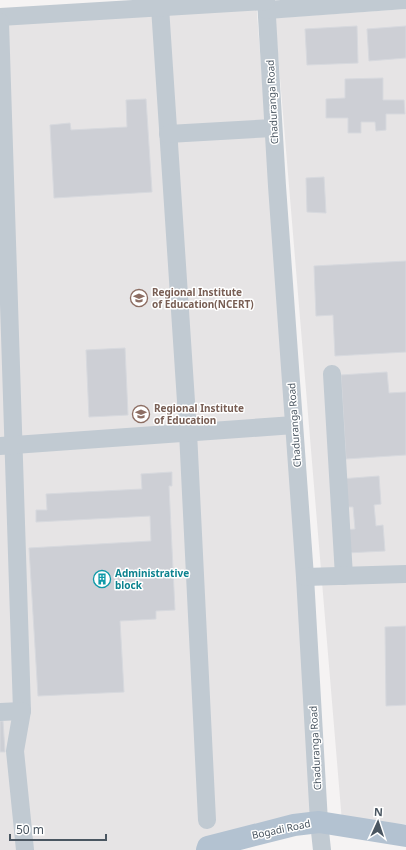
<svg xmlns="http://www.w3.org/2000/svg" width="406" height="850" font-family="'Noto Sans',sans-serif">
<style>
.education{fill:#e6e4e5}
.building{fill:#cdcfd5;stroke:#d7d9de}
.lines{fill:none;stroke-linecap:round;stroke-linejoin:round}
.minor{stroke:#c1cad2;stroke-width:18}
.major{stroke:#b3c2d1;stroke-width:22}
.labels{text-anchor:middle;stroke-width:3;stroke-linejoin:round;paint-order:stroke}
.street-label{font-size:10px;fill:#4a5661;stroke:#fff}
.education-label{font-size:10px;font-weight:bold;fill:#785e54;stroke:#fff;text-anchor:start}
.culture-label{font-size:10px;font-weight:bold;fill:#0d838f;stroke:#fff;text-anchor:start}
</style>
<rect width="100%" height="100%" fill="#f5f3f3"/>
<g class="education">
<path d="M256,0L300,577L314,824L206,850H0V9Z"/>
<path d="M406,9V824L342,822L275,18Z"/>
</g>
<g class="building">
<path d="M357,26L358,63L307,65L305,29Z"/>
<path d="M406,26V58L369,61L367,29Z"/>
<path d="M383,78V100H404L405,114H386V130L376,131L375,122H361V133H348V118H326V99L345,98V79Z"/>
<path d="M146,99L152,192L54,198L50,125L70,123L71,130L127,127L126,100Z"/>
<path d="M324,177L326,213L307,212L306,178Z"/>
<path d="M406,261V352L335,356L333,315L316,316L314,266Z"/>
<path d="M125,348L128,415L89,417L86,350Z"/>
<path d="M387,372L389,393L406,392V455L346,459L341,375Z"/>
<path d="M172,472V486H169L175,610L156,611V619L120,621L124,692L38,696L29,548L151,541L150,516L36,522V510H47L46,494L142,489L141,474Z"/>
<path d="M379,476L381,504L374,505L376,526L383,525L385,551L346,553L344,530L355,529L353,507H342L340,479Z"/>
<path d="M406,626V705L386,706L385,627Z"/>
<path d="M0,721H3L5,752H0Z"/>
</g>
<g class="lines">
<g class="minor">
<path d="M266,0L277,186L305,577L319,822L322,850"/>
<path d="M160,7L188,432L207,820"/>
<path d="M267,10L406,0"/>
<path d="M0,17L266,1"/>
<path d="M0,22L22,711L15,751L25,850"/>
<path d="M168,134L273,128"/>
<path d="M332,374L344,576"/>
<path d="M0,446L294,425"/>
<path d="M305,577L406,574"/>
<path d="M0,712L22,711"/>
</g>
<path class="major" d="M207,850L208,847L294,825L319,822L406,836"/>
</g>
<defs>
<g id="university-ring" transform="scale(0.9)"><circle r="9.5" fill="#fff" stroke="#8d6e63" stroke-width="1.5"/><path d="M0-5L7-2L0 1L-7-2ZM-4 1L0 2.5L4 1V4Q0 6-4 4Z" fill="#8d6e63"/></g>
<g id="building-ring" transform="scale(0.9)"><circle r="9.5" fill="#fff" stroke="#0f9aa8" stroke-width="1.5"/><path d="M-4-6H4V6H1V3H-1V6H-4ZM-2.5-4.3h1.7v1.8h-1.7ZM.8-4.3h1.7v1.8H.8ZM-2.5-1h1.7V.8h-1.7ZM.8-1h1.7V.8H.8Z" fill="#0f9aa8"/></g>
</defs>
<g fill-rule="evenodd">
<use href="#university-ring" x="139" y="298"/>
<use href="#university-ring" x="141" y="414"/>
<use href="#building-ring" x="102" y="579"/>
</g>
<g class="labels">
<g class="street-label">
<text transform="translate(272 102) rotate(-93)" y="4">Chaduranga Road</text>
<text transform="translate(294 425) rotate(-94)" y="4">Chaduranga Road</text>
<text transform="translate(315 748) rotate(-93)" y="4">Chaduranga Road</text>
<text transform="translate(281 829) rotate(-12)" y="4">Bogadi Road</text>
</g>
<g class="education-label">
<text x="152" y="296">Regional Institute<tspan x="152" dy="12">of Education(NCERT)</tspan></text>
<text x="154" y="412">Regional Institute<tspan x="154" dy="12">of Education</tspan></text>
</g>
<g class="culture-label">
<text x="115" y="577">Administrative<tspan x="115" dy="12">block</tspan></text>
</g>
</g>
<g transform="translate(378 822) rotate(3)" stroke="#ffffff" stroke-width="3" paint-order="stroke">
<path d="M0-3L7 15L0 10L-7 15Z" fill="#4a5661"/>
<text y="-6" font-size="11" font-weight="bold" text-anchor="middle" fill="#4a5661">N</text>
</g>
<path d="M10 834v6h96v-6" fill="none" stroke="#4a5661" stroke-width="2"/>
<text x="16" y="834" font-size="12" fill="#4a5661" stroke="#ffffff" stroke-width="3" paint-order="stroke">50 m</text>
</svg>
